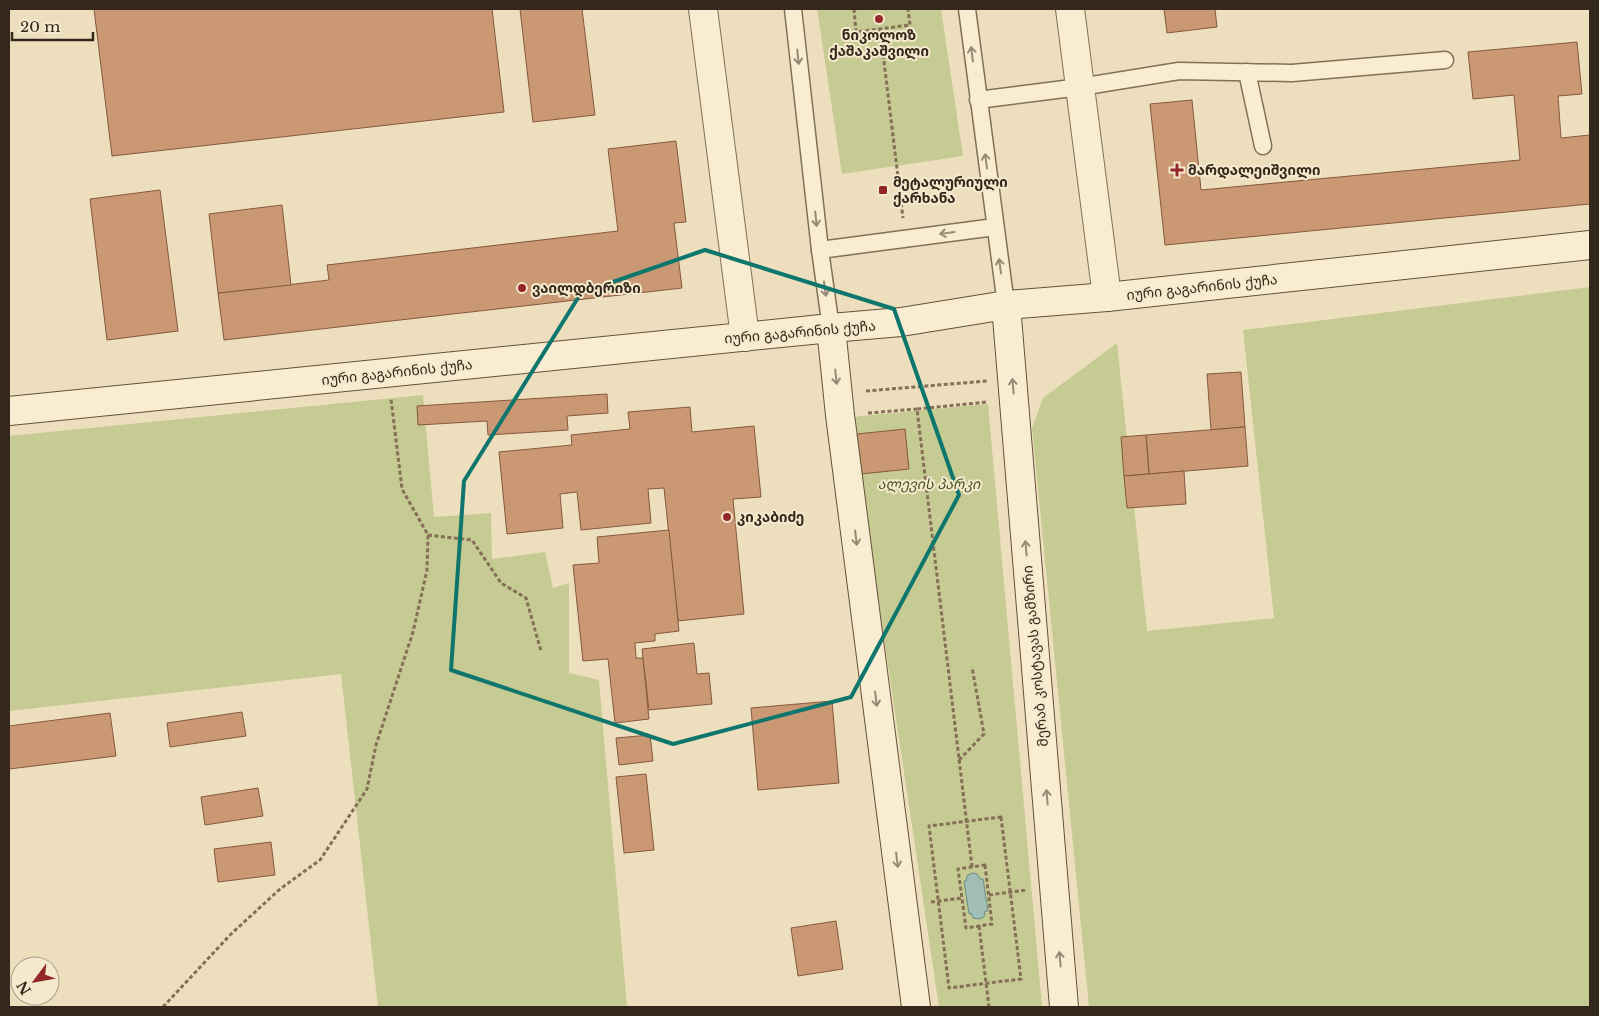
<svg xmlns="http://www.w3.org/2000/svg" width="1599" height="1016" font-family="'Libre Baskerville','Noto Sans Georgian',serif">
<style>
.green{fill:#c5cb92}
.water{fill:#a1bfb6;stroke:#698c83}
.building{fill:#cb9874;stroke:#84593d}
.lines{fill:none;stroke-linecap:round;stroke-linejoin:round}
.lane-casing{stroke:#856f57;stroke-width:19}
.street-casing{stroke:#856f57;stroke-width:30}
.secondary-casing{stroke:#67503a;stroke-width:30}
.path{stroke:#856f57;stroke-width:3;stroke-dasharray:4 2.5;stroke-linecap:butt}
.lane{stroke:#f8ecd1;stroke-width:16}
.street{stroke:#f8ecd1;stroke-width:28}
.secondary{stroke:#f8ecd1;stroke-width:28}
.oneway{stroke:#968a76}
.marked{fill:none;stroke:#0f766e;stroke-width:4;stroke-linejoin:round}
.poi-dot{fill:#942829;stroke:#f5e9cd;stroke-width:2}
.labels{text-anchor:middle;stroke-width:4;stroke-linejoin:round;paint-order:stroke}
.poi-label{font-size:14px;font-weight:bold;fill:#34271c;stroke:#f5e9cd;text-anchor:start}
.street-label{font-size:14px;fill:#34271c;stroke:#f5e9cd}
.park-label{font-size:14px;font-style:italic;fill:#455122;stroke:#f5e9cd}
</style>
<rect width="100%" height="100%" fill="#eddfbe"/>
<g class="green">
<path d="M817,9H941L963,156L842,174Z"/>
<path d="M1590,287V1007H1089L1032,428L1043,398L1117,343L1147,631L1274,618L1243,330Z"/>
<path d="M423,395L434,517L491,513L492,559L545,552L553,588L569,583V673L599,680L627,1007H378L341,674L9,711V436Z"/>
<path d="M988,404L1042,1007H939L851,417Z"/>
</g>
<path class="water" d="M972,873L977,874L980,879H983L988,911H985L984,917L979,919L973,918L971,913L969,914L964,881H966L967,876Z"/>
<g class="building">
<path d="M94,9H492L504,112L112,156Z"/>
<path d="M520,9H582L595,115L533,122Z"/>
<path d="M1164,9H1215L1217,27L1167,33Z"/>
<path d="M1577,42L1582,94L1558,96L1561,138L1590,135V204L1165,245L1150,104L1192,100L1201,190L1520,160L1514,95L1473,99L1468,52Z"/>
<path d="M676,141L686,222L674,223L682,288L224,340L218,293L329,280L327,265L618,231L608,149Z"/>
<path d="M160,190L178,331L107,340L90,199Z"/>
<path d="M282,205L291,285L218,293L209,214Z"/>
<path d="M1241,372L1245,427L1211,430L1207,374Z"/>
<path d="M607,394L608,413L567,416L568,430L488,435L487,421L418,425L417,406Z"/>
<path d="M690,407L692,432L754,426L761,497L733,499L744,614L678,621L664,488L648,489L651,523L581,530L577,492L560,494L563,528L507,534L499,452L572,445L571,435L630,429L628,412Z"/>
<path d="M1245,427L1248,466L1149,474L1146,435Z"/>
<path d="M905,429L909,469L861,474L857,434Z"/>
<path d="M1146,435L1149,474L1124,476L1121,437Z"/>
<path d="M1184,471L1186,504L1127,508L1124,476Z"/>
<path d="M669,530L679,631L655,634V641L635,643L636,658H643L649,719L615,723L608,659L583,661L573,565L599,563L597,537Z"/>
<path d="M694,643L697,674L709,673L712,704L649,710L642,649Z"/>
<path d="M832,701L839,783L758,790L751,708Z"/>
<path d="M242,712L246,736L170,747L167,723Z"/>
<path d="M110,713L116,756L9,769V726Z"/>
<path d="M650,735L653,761L619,765L616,738Z"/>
<path d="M646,774L654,850L624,853L616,777Z"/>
<path d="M258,788L263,816L205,825L201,797Z"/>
<path d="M271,842L275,875L218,882L214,849Z"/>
<path d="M836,921L843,969L798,976L791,928Z"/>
</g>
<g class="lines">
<g class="lane-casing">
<g id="lane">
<path d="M793,9L820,250L831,328"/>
<path d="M967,9L1006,305"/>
<path d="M1247,72L1263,146"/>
<path d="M978,100L1080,87L1179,71L1292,73L1445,60"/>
<path d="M820,250L995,227"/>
</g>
</g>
<g class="street-casing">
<g id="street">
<path d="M703,9L745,337"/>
<path d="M1070,9L1107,297"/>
</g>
</g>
<g class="secondary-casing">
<g id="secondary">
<path d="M1006,305L1064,1007"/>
<path d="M831,328L840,415L916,1007"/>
<path d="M9,411L831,328L901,322L1006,305L1107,297L1590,245"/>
</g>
</g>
<g class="path">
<path d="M854,9L856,32L910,25L908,9"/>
<path d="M880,29L903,218"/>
<path d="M866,391L987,381"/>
<path d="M868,413L917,409"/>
<path d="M428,535L472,540L501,583L526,598L541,651"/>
<path d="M959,760L984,734L972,667"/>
<path d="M1001,817L1021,979L949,988L929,826Z"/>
<path d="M985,865L992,924L966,928L958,869Z"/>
<path d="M972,867L917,409L987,402"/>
<path d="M989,895L1026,890"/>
<path d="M931,902L962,898"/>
<path d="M979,926L989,1007"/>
<path d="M163,1007L230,935L280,889L320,860L367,789L376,745L413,632L427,570L428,535L402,489L391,399"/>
</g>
<use href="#lane" class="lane"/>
<use href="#street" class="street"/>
<use href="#secondary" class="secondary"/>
</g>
<defs><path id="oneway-shaft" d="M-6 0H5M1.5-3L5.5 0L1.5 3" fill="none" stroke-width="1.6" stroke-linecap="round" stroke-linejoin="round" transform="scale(1.25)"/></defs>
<g class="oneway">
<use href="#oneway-shaft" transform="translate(972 54) rotate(-97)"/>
<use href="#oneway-shaft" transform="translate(798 57) rotate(84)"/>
<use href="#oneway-shaft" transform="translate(986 161) rotate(-98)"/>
<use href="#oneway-shaft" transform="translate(816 219) rotate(84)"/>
<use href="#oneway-shaft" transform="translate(947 233) rotate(172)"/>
<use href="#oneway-shaft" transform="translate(1000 266) rotate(-98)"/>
<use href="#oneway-shaft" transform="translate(825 289) rotate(82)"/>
<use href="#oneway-shaft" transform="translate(836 377) rotate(84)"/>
<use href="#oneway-shaft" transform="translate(1013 386) rotate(-95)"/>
<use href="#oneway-shaft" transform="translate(856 538) rotate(83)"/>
<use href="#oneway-shaft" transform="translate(1026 548) rotate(-95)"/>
<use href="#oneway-shaft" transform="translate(876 699) rotate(83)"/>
<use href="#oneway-shaft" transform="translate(1047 797) rotate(-95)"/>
<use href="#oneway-shaft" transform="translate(897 860) rotate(83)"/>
<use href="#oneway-shaft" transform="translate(1060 959) rotate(-95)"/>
</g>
<path class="marked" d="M705,250L894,309L959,495L851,697L673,744L451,670L464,481L581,293Z"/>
<g class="poi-dot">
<circle cx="879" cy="19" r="5"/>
<path d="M1174.5 162.5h5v5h5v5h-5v5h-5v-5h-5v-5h5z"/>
<rect x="878" y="185" width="10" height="10" rx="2.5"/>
<circle cx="522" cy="288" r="5"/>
<circle cx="727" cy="517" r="5"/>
</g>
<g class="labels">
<g class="poi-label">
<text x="879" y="40" text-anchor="middle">ნიკოლოზ<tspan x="879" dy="16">ქაშაკაშვილი</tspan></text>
<text x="1188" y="175">მარდალეიშვილი</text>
<text x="893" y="187">მეტალურიული<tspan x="893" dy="16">ქარხანა</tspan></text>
<text x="532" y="293">ვაილდბერიზი</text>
<text x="737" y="522">კიკაბიძე</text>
</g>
<g class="street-label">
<text transform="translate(1202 287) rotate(-6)" y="5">იური გაგარინის ქუჩა</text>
<text transform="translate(800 332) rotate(-5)" y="5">იური გაგარინის ქუჩა</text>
<text transform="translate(397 372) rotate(-6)" y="5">იური გაგარინის ქუჩა</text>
<text transform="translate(1035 656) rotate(-95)" y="5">მერაბ კოსტავას გამზირი</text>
</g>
<g class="park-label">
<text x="929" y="489">ალევის პარკი</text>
</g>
</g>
<rect width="1599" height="1016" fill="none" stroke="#34271c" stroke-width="20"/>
<g transform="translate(35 981) rotate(238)"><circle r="24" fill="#f5e9cd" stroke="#a89b86"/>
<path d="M0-4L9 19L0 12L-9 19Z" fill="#942829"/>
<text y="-8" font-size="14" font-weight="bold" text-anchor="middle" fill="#34271c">N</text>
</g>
<path d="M12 32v8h81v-8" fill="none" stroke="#34271c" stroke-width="2.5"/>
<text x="20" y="32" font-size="15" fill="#34271c" stroke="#f5e9cd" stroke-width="4" paint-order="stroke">20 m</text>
</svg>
